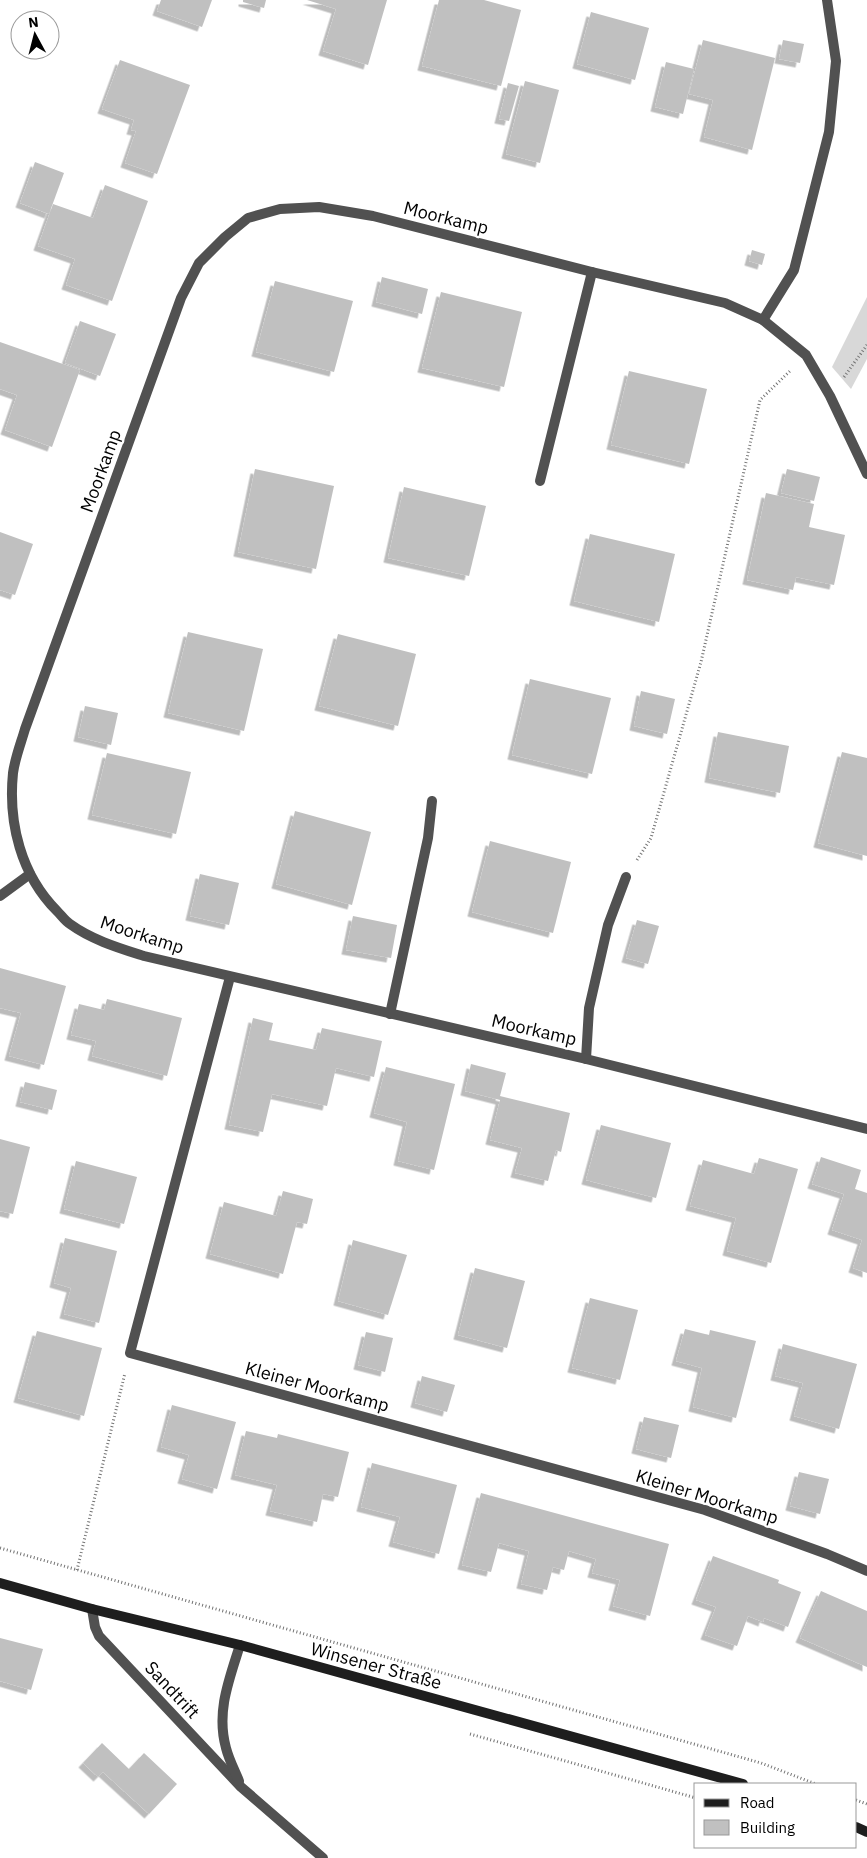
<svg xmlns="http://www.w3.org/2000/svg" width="867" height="1858" font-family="'IBM Plex Sans',sans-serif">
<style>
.green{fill:#d8d8d8}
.building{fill:#c0c0c0;filter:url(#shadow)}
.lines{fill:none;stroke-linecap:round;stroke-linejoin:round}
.path{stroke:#737373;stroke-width:3;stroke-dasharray:1 2.5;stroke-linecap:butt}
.service{stroke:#515151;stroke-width:10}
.minor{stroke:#515151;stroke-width:10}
.secondary{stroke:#1e1e1e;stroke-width:10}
.labels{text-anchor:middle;stroke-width:4.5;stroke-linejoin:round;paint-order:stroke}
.street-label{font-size:18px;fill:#000;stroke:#fff}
</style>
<defs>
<filter id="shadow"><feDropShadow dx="-4.5" dy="4.5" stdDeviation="0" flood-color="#0004"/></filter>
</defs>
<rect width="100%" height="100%" fill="#fff"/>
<path class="green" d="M867,297V359L851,389L832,367Z"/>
<g class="building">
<path d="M161,0H212L202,27L157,11Z"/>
<path d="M243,0H266L264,8L243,2Z"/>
<path d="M307,0H387L368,65L323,51L336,9Z"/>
<path d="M439,0H484L521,10L501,86L422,66Z"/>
<path d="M591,12L649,28L635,80L577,64Z"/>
<path d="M703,40L775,58L752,150L704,137L713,100L689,94Z"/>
<path d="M783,40L804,44L800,63L779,59Z"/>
<path d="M120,60L190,85L157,174L125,163L136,131L131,130L134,120L102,109Z"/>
<path d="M666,62L694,69L683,114L655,107Z"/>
<path d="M525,81L559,90L540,163L506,154Z"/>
<path d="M508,83L519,86L509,121L499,119Z"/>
<path d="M35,162L64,173L49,214L20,203Z"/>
<path d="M105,185L148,201L112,301L66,285L75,259L38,246L53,204L93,218Z"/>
<path d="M752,250L765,254L762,265L749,261Z"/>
<path d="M382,277L428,289L422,314L376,302Z"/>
<path d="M275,281L353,301L334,372L256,352Z"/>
<path d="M441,292L522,312L504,387L422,368Z"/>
<path d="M80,321L116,334L100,376L65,363Z"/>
<path d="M0,342L80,370L52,447L5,430L17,395L0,389Z"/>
<path d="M629,371L707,389L689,464L611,445Z"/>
<path d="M255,469L334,486L316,569L238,552Z"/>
<path d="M787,469L820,477L814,501L781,493Z"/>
<path d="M404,487L486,506L469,576L388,558Z"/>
<path d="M766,493L814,504L809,527L845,535L834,585L796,577L793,590L747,580Z"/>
<path d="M0,532L33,544L15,595L0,590Z"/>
<path d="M590,534L675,554L659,622L574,601Z"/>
<path d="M188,632L263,649L244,731L168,713Z"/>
<path d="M338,634L416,654L398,726L319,706Z"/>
<path d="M530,679L611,698L592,774L512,755Z"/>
<path d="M641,691L675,699L667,734L634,726Z"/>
<path d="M85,706L118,713L111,745L78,737Z"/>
<path d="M718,732L789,746L780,793L709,778Z"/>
<path d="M842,752L867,758V856L818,843Z"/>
<path d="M107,753L191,772L176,834L92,815Z"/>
<path d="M295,811L371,832L352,905L276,884Z"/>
<path d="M490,841L571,862L553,933L472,912Z"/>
<path d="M200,874L239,883L229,925L190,916Z"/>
<path d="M353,916L397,925L391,958L346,950Z"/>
<path d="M637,920L659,926L648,964L626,958Z"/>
<path d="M0,968L66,986L44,1065L9,1056L21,1013L0,1008Z"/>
<path d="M107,999L182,1018L167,1076L92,1056L96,1041L71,1035L79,1004L104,1010Z"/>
<path d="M253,1018L273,1023L269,1040L316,1050L322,1028L382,1041L374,1077L336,1068L327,1106L272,1094L263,1132L229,1125Z"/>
<path d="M471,1064L506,1073L500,1096L570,1113L561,1152L556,1150L548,1181L515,1173L522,1148L490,1140L500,1100L465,1091Z"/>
<path d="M386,1067L455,1084L434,1170L398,1161L407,1122L374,1113Z"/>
<path d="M25,1082L57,1090L52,1110L20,1102Z"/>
<path d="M601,1125L671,1143L656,1198L586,1180Z"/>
<path d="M0,1139L30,1147L13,1214L0,1211Z"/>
<path d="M821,1157L861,1170L855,1189L867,1193V1273L853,1268L862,1240L832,1230L844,1194L812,1184Z"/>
<path d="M759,1158L798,1169L771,1263L727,1251L736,1218L690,1206L703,1160L754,1174Z"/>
<path d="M76,1161L137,1177L124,1224L64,1209Z"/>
<path d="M283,1191L313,1199L307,1224L297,1222L283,1274L210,1254L224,1202L276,1216Z"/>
<path d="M65,1238L117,1251L99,1323L64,1314L71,1288L54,1283Z"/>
<path d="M353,1240L407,1255L388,1315L338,1301Z"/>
<path d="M475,1268L525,1281L507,1348L458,1335Z"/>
<path d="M590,1298L638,1310L620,1380L572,1368Z"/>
<path d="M685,1329L709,1335L710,1330L756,1341L736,1418L693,1407L702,1368L676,1361Z"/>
<path d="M37,1331L102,1348L84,1416L18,1398Z"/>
<path d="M366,1332L393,1338L385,1372L358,1365Z"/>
<path d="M783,1344L857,1364L839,1429L794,1416L803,1383L775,1376Z"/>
<path d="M422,1376L455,1385L447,1412L415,1403Z"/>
<path d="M172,1405L236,1422L217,1489L182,1479L189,1455L161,1447Z"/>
<path d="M644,1417L679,1425L671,1458L636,1449Z"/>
<path d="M246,1431L277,1438L278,1434L349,1452L338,1497L323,1494L317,1522L270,1511L277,1485L235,1475Z"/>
<path d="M372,1463L457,1485L439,1554L393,1542L400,1517L361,1507Z"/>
<path d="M799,1472L829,1479L820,1514L790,1506Z"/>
<path d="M481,1493L669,1544L650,1616L613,1606L620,1580L592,1573L596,1559L569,1551L564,1570L553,1567L547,1590L521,1584L529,1551L499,1543L491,1572L462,1565Z"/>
<path d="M713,1556L779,1580L778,1583L801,1592L788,1627L764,1618L763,1622L748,1616L737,1646L705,1635L716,1607L696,1600Z"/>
<path d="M821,1591L867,1611V1667L800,1638Z"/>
<path d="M0,1638L43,1649L31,1690L0,1681Z"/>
<path d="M102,1743L129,1769L144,1753L177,1784L149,1814L103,1772L98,1777L83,1763Z"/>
</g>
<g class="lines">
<g class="path">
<path d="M844,377L867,345"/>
<path d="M637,860L651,838L701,662L760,400L790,371"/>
<path d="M0,1548L761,1763L816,1784"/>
<path d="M77,1570L125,1373"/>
<path d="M470,1734L696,1798"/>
<path d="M856,1800L867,1804"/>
</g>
<g class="service">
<path d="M540,481L592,272"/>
<path d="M0,896L30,874"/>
<path d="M390,1014L428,838L432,801"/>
<path d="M586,1059L589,1008L608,925L626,877"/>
</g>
<g class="minor">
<path d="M763,320L794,270L829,132L836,61L827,0"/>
<path d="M867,474L830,396L806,355L763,320L725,303L592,272L373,216L319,207L280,209L248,218L225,237L199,263L181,298L25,729C21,743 15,758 13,773C8,823 21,875 57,911C61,915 65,921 70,924C92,940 119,948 144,956L586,1059L867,1129"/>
<path d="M230,977L130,1353L705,1510L827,1554L867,1571"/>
<path d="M92,1609L95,1627L99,1636L241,1787L323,1858"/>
<path d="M239,1781C235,1771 229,1760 226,1748C216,1712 229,1680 240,1645"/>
</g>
<g class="secondary">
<path d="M0,1583L92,1609L240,1645L743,1784"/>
<path d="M856,1827L867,1832"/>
</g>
</g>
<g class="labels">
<g class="street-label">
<text transform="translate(446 218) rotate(14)" y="6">Moorkamp</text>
<text transform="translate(101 471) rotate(-70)" y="6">Moorkamp</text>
<text transform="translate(142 935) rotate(18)" y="6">Moorkamp</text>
<text transform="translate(534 1030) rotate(13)" y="6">Moorkamp</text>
<text transform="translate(317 1387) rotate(15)" y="6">Kleiner Moorkamp</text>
<text transform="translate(707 1497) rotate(17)" y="6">Kleiner Moorkamp</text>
<text transform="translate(376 1666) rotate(15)" y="6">Winsener Straße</text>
<text transform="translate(172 1690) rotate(47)" y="6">Sandtrift</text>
</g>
</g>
<rect x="694" y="1783" width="162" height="65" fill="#ffffff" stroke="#999999"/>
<rect x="704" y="1799" width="25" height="8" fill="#1e1e1e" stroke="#999999"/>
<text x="740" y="1808" font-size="15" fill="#000000">Road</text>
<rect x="704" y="1820" width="25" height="15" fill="#c0c0c0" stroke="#999999"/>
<text x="740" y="1833" font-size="15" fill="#000000">Building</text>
<g transform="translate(35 35) rotate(353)"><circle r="24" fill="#ffffff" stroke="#999999"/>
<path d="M0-4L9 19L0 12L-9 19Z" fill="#000000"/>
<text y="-8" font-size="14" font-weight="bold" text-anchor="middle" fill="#000000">N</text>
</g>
</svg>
